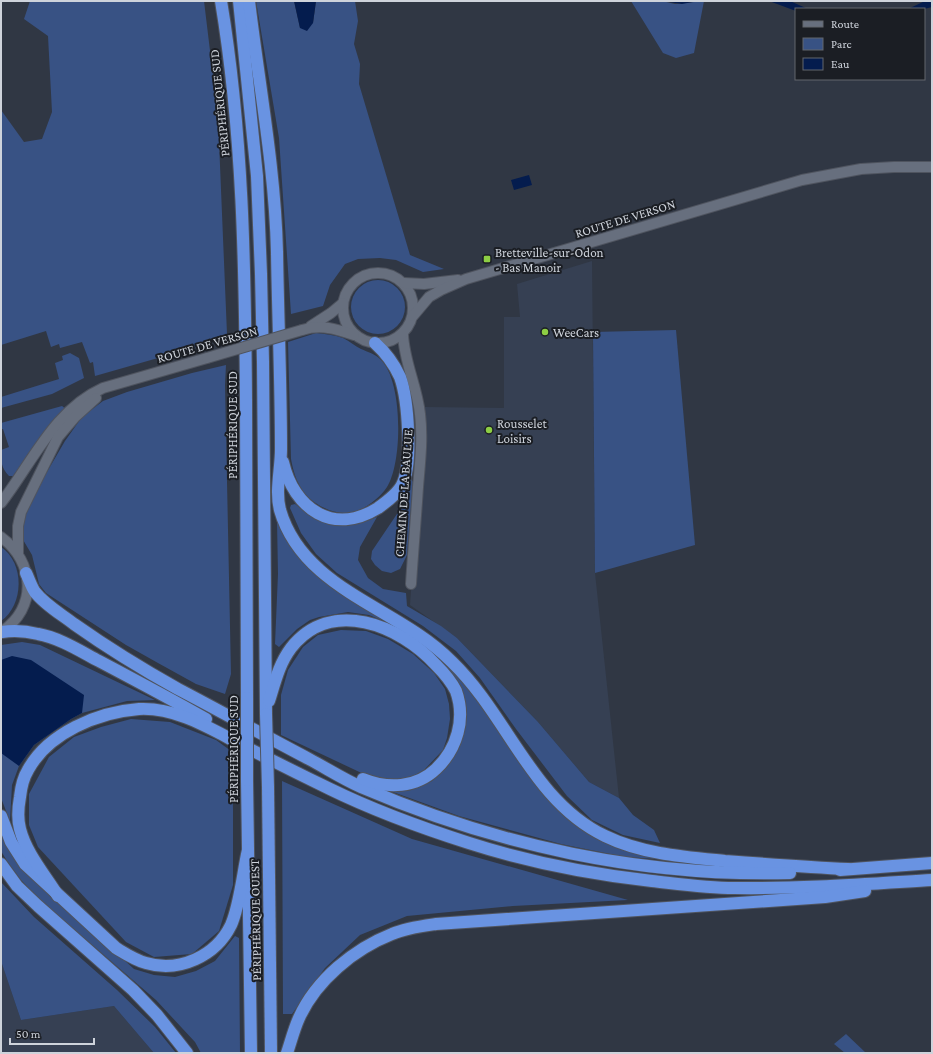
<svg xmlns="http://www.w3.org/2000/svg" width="933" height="1054" font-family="'Crimson Pro',serif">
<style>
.built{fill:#364053}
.green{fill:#385284}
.water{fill:#041c4e}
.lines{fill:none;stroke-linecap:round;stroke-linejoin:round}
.street-casing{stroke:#4f545f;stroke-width:12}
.secondary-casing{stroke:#4f545f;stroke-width:12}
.highway-casing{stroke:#4f545f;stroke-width:14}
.street{stroke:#676f7e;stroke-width:10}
.secondary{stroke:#676f7e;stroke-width:10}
.highway{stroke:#6993e2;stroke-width:12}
.secondary-bridge-casing{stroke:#4f545f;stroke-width:12;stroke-linecap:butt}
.highway-bridge-casing{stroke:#4f545f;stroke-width:14;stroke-linecap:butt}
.secondary-bridge{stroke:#676f7e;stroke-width:10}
.highway-bridge{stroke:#6993e2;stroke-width:12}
.poi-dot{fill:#8dce44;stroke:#1b1e24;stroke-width:1.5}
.labels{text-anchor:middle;stroke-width:4;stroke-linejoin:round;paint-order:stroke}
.street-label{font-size:13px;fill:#ced3db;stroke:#1b1e24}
.poi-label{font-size:13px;fill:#ced3db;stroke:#1b1e24;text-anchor:start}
</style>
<rect width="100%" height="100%" fill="#303744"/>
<g class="built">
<path d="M592,261L595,573L619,798L589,782L538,722L457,638L410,605L424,407L504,408V317H520L517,284Z"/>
<path d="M1,961L21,1020L114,1006L154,1053H1Z"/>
</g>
<g class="green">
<path d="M30,1H204L218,117L227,334L207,340V344L95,376L93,362L90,363L82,342L60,348L59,344L51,347L46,331L1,345V110L24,142L42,139L52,112L48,36L24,19Z"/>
<path d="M256,1H294L300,28L313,23L316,1H355L358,21L354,44L360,64L359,84L410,255L444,269L423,272L396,260L380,258L358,259L345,264L330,285L323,306L291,314L279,138Z"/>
<path d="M631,1H662L675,4L704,1L694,53L676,58L663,53Z"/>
<circle cx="378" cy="307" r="27"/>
<path d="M676,330L695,545L595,573L593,332Z"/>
<path d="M316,333C325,334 334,335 343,338C349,341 355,346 361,349C368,352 375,354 380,359C403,379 403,462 387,487C380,498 363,511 350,513C333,515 312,504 303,491C296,481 293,470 291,459L288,342Z"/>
<path d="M70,353L79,358L84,378L52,394L1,408V397L59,379L55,363L63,360L62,356Z"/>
<path d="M226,365L225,385L231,674L225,694L196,684L158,663L126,645L46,593L39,584L32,555L22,538L25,514L44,477L65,441L82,417L103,401L127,392L192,373Z"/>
<path d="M62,406L66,409L53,421L13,476H9C1,468 1,461 1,450L9,447L3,429H1V423Z"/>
<path d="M411,479L413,482L407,555L400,569L391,573L382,571L375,565L371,559L372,551L399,511L404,501Z"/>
<path d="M295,504C300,507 303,511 308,514C329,530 354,526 377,517L360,547L358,560L368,578L383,589L406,593L407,606L441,626L457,638L538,722L589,782L619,798L633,815L654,830L660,843L623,835L592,820L567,796L516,729L480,678L456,651L423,626L337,573L316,554L301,533L290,508L291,505Z"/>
<path d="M277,521H279L289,540L382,617L381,620L369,615L348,612L319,617L310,620L297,629L279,647L275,644L278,574Z"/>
<path d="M1,547C25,563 24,605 1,621Z"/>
<path d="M341,630L366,631L388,639L413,654L434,673L445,689L449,704L450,719L447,738L443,750L424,770L410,778L396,780L370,777L281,735V695L288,670L303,647L318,635Z"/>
<path d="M22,642L40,645L155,700L127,701L82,713L71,719L34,745L19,766L12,785L10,821L1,798V645Z"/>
<path d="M424,645L445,661L470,690L524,767L562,809L658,858L657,859L625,857L561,844L459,816L393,792L411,790L432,781L447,767L459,748L462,738V691L454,676Z"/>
<path d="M131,719L170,722L216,740L231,751L233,809V885L219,931L192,954L154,957L126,942L38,847L29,825V794L49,757L74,737L101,727Z"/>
<path d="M282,781L412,839L628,900L513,906L407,916L360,935L325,968L292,1014H283Z"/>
<path d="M1,833L23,868L134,969L154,975L175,977L196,971L215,961L235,936L239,938L240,1053H201L195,1042L156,1000L39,899L21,880L7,861L1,851Z"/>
<path d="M1,882L34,917L117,990L155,1027L176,1053H154L114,1006L21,1020L1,961Z"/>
<path d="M846,1034L866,1053H845L834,1044Z"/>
</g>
<g class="water">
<path d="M294,1H316L313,23L307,31L300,28Z"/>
<path d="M662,1H698L682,4Z"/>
<path d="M769,1H790L808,9H796V11Z"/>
<path d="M925,1H932V7L924,9H908Z"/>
<path d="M529,175L532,185L514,190L511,180Z"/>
<path d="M12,656L31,660L84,695L82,713L71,719L34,745L19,766L1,753V660Z"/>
</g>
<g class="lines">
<g class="street-casing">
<path id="street" d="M403,334C404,362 417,386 420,414C423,438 420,463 418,487C416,519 413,552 411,584"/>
</g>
<g class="secondary-casing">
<g id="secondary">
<circle cx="378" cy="308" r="35"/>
<path d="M404,283L424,284L458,280"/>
<path d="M413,316L429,297L441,290L466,279L802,180L861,169L894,167H932"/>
<path d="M311,326L331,313L343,303"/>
<path d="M302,330C321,324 336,329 354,335"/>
<path d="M1,503C32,463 54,410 103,388L207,358"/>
<path d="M1,537C35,562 38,608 1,632"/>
<path d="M18,554V526L21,512L58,437L75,417L96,398"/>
</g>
</g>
<g class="highway-casing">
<g id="highway">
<path d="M221,1C243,133 245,266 246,399C246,499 247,598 247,698"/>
<path d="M239,1L257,176L261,274L263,362L266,714"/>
<path d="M249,1C259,85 275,168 277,252C278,318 281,383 281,449C281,469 275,491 280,510C299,576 368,600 419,635C431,643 442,652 452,662C508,716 532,801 605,836C642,854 685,857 725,861C766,864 807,867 848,869"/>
<path d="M283,462C294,509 333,536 378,508C385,503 398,493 402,485C413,464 408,399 400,377C394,364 386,353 375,343"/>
<path d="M26,573C29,579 31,586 35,592C45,605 61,614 74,624C108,648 142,669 178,689C222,712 265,736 309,759C326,768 343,779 361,787C496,845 642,877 790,873"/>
<path d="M2,632C14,630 26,631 38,634C60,638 80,651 99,661C135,680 171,699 206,719"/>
<path d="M269,701C275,682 279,664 291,648C331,597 400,625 436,665C444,673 451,681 456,691C466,719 457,749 436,769C416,788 388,789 363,779"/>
<path d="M247,780L251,1053"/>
<path d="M268,787L271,1053"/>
<path d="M1,816L11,842L25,864L116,948C126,954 135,960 146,963C179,973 216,956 231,925C240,905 243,871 248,850"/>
<path d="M1,864L17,886L38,906L133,990L157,1015L187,1053"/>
<path d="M840,870L932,863"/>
<path d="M58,896C45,875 26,853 20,829C17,818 18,808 20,797C21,788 23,778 28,770C48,733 98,712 139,709C176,707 211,729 242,745C271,760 301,775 330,789C375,811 422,828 469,843C528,862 590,874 652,881C679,884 707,888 734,888C800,889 866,884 932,880"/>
<path d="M287,1053C291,1041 294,1029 299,1018C316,980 354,949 392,934C406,928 422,926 436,924L825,897L865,891"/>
</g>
</g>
<use href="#street" class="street"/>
<use href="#secondary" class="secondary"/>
<use href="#highway" class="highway"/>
<g class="secondary-bridge-casing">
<path id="secondary-bridge" d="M207,358L302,330"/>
</g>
<g class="highway-bridge-casing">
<g id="highway-bridge">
<path d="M266,714L268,787"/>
<path d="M247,780V698"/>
</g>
</g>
<use href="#secondary-bridge" class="secondary-bridge"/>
<use href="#highway-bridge" class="highway-bridge"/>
</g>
<g class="poi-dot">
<rect x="483" y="255" width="8" height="8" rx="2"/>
<circle cx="545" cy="332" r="4"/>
<circle cx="489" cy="430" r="4"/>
</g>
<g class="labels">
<g class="street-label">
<text transform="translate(219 103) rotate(-96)" y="5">PÉRIPHÉRIQUE SUD</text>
<text transform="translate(625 218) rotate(-17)" y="5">ROUTE DE VERSON</text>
<text transform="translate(207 344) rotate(-16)" y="5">ROUTE DE VERSON</text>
<text transform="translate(232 425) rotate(-90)" y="5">PÉRIPHÉRIQUE SUD</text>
<text transform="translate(403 493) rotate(-86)" y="5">CHEMIN DE LA BAULUE</text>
<text transform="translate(233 749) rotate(-90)" y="5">PÉRIPHÉRIQUE SUD</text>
<text transform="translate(255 920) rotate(-91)" y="5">PÉRIPHÉRIQUE OUEST</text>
</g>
<g class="poi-label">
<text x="495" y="257">Bretteville-sur-Odon<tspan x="495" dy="15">- Bas Manoir</tspan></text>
<text x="553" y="337">WeeCars</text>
<text x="497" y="428">Rousselet<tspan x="497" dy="15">Loisirs</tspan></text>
</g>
</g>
<rect width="933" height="1054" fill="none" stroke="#ced3db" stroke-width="4"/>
<rect x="795" y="8" width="130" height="72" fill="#1b1e24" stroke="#63666d"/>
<rect x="803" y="21" width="20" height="6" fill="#676f7e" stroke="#63666d"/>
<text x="831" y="28" font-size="12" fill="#ced3db">Route</text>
<rect x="803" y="38" width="20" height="12" fill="#385284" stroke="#63666d"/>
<text x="831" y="48" font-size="12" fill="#ced3db">Parc</text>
<rect x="803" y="58" width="20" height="12" fill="#041c4e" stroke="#63666d"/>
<text x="831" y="68" font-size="12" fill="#ced3db">Eau</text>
<path d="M10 1038v6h84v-6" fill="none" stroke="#ced3db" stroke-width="2"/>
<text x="16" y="1038" font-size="12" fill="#ced3db" stroke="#1b1e24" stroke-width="3" paint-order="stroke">50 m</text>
</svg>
